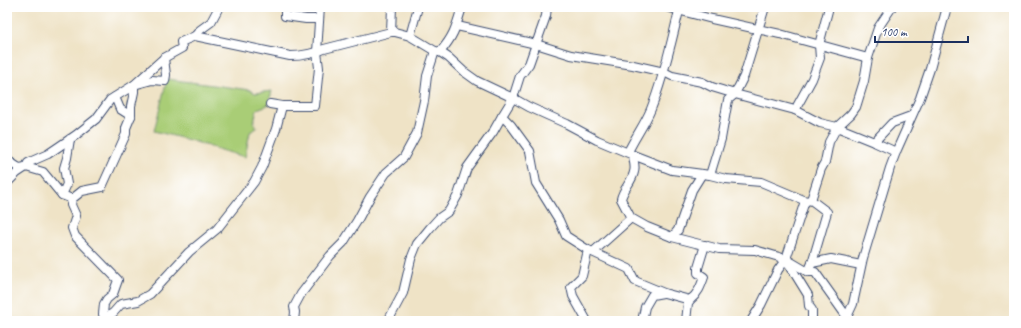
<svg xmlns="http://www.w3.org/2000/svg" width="1021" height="328" font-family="Caveat,sans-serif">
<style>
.green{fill:#a9cd76;stroke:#627e6a}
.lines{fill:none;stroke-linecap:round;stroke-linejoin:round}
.minor-casing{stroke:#3b4a6e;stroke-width:10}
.minor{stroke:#fff;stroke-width:8}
</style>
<rect width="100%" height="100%" fill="#fff"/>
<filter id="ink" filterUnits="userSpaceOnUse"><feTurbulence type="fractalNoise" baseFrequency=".025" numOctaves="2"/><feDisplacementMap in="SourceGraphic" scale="8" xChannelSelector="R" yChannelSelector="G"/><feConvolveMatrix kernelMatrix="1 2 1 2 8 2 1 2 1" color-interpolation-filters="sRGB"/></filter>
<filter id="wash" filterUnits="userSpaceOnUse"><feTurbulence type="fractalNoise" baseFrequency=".012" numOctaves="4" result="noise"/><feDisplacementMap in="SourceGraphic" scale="16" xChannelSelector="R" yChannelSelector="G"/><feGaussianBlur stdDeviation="0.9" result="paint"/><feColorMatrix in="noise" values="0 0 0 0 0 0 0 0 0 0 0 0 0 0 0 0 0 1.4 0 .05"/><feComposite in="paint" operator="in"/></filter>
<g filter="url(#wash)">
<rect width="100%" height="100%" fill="#efe3c6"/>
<path class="green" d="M167,79L250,90L255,93L272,91L268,105L257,109L254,122L257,128L250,132L245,157L217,149L193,141L154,131Z"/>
</g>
<g filter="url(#ink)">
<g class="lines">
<g class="minor-casing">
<g id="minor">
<path d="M285,7V16L306,19H319"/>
<path d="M547,7L546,16L529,64L520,76L513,98L502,116L511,125L530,151L536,183L559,220L566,236L588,250L629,269L635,281L664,293L690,300C698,294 701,286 704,277L698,273V268L705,245"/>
<path d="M666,7L712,19L780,34L868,58"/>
<path d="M457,26L536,44L571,55L633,65L664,72L672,76L702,82L712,87L735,94L795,110L820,123L837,127L874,142L896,152"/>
<path d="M391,32L392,7"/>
<path d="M195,36L290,56C302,56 313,54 324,49L391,32H395L410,36L435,51L440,52L449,58L463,71L477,81L513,98L529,107L567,124L597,140L633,155L672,170L710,175L726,179L761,182L806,201L811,200L827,212L812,263L808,272"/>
<path d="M410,36L418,7"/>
<path d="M440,52C454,36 456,27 462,7"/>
<path d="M164,58L166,75L165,81L152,80L134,85V92L131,106V116L126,128V134L102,187L82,191L72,199L71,205L76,216L72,228L75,236L118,280L113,294L107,299L104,304L103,314L104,318L113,313L121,304L138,301L150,294L189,252L217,229L254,182L262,167L276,129L282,106"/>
<path d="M115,97L120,109L131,116"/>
<path d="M270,104L282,106H315L319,68L317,52L320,7"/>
<path d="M795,110L812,79L820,58L819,45L829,7"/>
<path d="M874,142L892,123L911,116"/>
<path d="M628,152C635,137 645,124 651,109C664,77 671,43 679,11"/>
<path d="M633,155C633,161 636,166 634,172C632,182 623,189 621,199L631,218L647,227L672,237L719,249L755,250L786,259L808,272H815L847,317L848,320"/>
<path d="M7,160L19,168L26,167L43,172L62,195L72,199"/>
<path d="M710,175L721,139L728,100L735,94V92L738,88L744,76L765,7"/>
<path d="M7,183L17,173L26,167L28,163L32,161L48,154L76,135L96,119L110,100L134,85L164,58L182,48L181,42L195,36L200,30L211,22L219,7"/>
<path d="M62,195L67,184L64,168L67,158L70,139"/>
<path d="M811,200L821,169L825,162L829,142L837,127L851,114L856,107L864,81L868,58L878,28L892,7"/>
<path d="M672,237L678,230L692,190L702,174"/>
<path d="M593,252L631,218"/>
<path d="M787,261L808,295L809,306L812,310V321"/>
<path d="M812,263L831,259L861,265"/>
<path d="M847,317L853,304L863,258L890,168L896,152L920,98L930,69L947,7"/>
<path d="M294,321L295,312L294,307L301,294L330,256L343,243L357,221L370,197L386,173L404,157L417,133L424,101L427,76L435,51"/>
<path d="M388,321L403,293L411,259L417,244L430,228L439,218L449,211L458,195L467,168L493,132L502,116"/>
<path d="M587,321L573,296L571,287L582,276L588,250"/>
<path d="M642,321L645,307L652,295L663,293"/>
<path d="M686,321L688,303L690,300"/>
<path d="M751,321L761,305L778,270L786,259L805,201"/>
</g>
</g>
<use href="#minor" class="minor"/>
</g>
</g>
<rect width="1021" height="328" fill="none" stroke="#fff" stroke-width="24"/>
<path d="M875 36v6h93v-6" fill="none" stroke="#1b2f5e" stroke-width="2"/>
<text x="881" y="36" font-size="12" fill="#1b2f5e" stroke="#ffffff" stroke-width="3" paint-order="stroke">100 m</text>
</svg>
